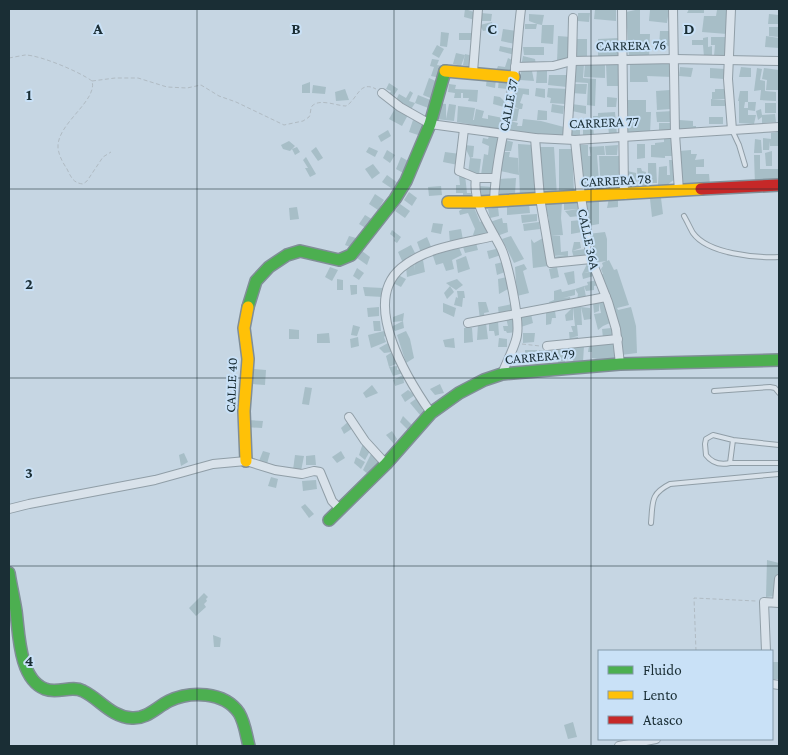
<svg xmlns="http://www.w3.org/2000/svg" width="788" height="755" font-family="'Crimson Pro',serif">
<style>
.building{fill:#a7bec7}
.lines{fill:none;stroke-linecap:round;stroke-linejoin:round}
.lane-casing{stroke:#909ea7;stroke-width:6}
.street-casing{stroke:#909ea7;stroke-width:10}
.fast-casing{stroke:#808e97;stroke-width:14}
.slow-casing{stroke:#808e97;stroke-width:14}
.jam-casing{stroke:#808e97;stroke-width:14}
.path{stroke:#b0bbc3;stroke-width:1;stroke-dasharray:4 2.5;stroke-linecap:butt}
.lane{stroke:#d9e2ea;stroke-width:4}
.street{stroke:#d9e2ea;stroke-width:8}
.fast{stroke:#4caf50;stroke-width:11}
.slow{stroke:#ffc107;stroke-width:11}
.jam{stroke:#c62828;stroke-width:11}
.grid{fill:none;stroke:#1a2e35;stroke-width:1;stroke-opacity:0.55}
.labels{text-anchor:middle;stroke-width:4;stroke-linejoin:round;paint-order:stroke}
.street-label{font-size:14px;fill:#1a2e35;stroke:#c9e1f7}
.grid-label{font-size:16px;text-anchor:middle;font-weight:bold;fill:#1a2e35;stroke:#c9e1f7;stroke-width:4;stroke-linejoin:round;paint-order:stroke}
</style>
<rect width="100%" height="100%" fill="#c6d6e3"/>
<g class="building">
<path d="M465,9L477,13L475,20L464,17Z"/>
<path d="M640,9V34H650L649,58L629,57L626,12Z"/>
<path d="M689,9H704V13H687Z"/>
<path d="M595,10H616V21L594,19Z"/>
<path d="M650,10H669L667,23L649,21Z"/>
<path d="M717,10H728L727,34L702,32L704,16H716Z"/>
<path d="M481,13L492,14L491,21H480Z"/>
<path d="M578,13H590L589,22L578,21Z"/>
<path d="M529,14L544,15L542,25H554L553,44L541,43L542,25L537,24L536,29H525V24H537L529,21Z"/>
<path d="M769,14L779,15V24H768Z"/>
<path d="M492,22L493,29L483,31L480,25Z"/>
<path d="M769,27H779V37L769,36Z"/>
<path d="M503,29L517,31L515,44L501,41Z"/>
<path d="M660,31H670V46L659,47Z"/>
<path d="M441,32L449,33L447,47L440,46Z"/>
<rect x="459" y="33" width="13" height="7"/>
<path d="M558,36L571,37V62H557Z"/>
<path d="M766,36L779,38V48L765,47Z"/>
<path d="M708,37V47L712,46V57H704L703,45H692V40H703V38Z"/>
<path d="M711,37H727L726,58L714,56L715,45H721H711Z"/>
<path d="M619,38V56H598V39Z"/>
<rect x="577" y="39" width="10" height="18"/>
<path d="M437,45L444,49L439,58L432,54Z"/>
<path d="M500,46L515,49V55L499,51Z"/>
<path d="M523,47H544V55H524Z"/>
<path d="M456,53L465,55L461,66L453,64Z"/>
<path d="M465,54L473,56L471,67L463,65Z"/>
<path d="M523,56L535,59L536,65L521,67Z"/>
<path d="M508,58L512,60L511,72L496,71L498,66L505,67Z"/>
<path d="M432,59L439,60L437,65L443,66L440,78L431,76L434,67L430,66Z"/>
<path d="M573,63L584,64L583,78L596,79L595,106L587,105L588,83L573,82Z"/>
<path d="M585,64L605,65V78L584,77Z"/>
<path d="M606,64H618L619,86H607Z"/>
<path d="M630,64H672L673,77L647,76L648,82H630Z"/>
<path d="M680,67L693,68L691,77L679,76Z"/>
<path d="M741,67L751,68V77H739Z"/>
<path d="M710,68L725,69L724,79L710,78Z"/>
<path d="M757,68L762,69L760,80L765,81V91L776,92V101L760,100L761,90L754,91Z"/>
<path d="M764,68L779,70V90H766L767,80L762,79Z"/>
<path d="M521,70L532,71L534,81L520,80Z"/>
<path d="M537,70H547V83H536Z"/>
<path d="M549,75H567V87L548,85Z"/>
<path d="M487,77L496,79L495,88L486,86Z"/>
<path d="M429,78L440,83L435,100L423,95Z"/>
<path d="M499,79L509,80L508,89L498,88Z"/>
<path d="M310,82V93H302V85Z"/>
<path d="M389,83L398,89L392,98L388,96L391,91L386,89Z"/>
<path d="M449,84L456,85L455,89L478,90L477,102L468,101L469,98H463V93H461V98H454L455,93L448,92Z"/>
<path d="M572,84H587L586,94L571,93Z"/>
<path d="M313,85L326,87L325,94L312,93Z"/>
<path d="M517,88L529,89V95L523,94L520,103L523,104L522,109H519L517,121H510L518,123L517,126H522L523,119L541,121L564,127V138L507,132L512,108L519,109L515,107Z"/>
<path d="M536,88L545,89V98L535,96Z"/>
<path d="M548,88L568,89L565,104L550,103L551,98L547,97Z"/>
<path d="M345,89L349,100L336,101L335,92Z"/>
<path d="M715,89H726L725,99H712V92H715Z"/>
<path d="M670,90L671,109L657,110L656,91Z"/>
<path d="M410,91L413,93L409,101L415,103L410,111L395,102L399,94L406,98Z"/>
<path d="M740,91H748V102H745L744,108H748V102H756L755,111L748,110V115H756L754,124L739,123V101H738Z"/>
<path d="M418,95L433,101L431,109L415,103Z"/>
<path d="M494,96L500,97L504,101V107L493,104Z"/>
<path d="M607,97L617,98L616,107H607Z"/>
<path d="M711,99L725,100V106H711Z"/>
<rect x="626" y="100" width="20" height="12"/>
<path d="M437,103L446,104V119L449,104L456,105L454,121L436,119Z"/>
<rect x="765" y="103" width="11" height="10"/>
<path d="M552,104L564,106L563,114L551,112Z"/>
<path d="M572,104L586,106V114L572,111Z"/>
<path d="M458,106L475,108L473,120H474L476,109L484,111L482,118L488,119V115L503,118L500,129L493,131L481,126L457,122Z"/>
<path d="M396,107L409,113L402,126L389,119Z"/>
<path d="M761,109L762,115L775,114L776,122L762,123V117L758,120L756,111Z"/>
<path d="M538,110L547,111V120H537Z"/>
<path d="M673,111L674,122H657L656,112Z"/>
<path d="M615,112L617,135H609L608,123H593V116H598V113Z"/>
<path d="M626,112H651L650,134H626Z"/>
<rect x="709" y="117" width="14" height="7"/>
<path d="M413,120L426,125L421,136L409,132Z"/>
<path d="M679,120L693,121V126H696V130H678Z"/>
<path d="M659,123H672L671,134H659Z"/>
<rect x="571" y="125" width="9" height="13"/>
<path d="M583,125H593L594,137H583Z"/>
<path d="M388,130L391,136L381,142L378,136Z"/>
<path d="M778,132V146H770V141L769,150H763V138L771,139V133Z"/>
<path d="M489,136L499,137L496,156L494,155L492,176L481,175L484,154L488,155L489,146L482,143L483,138L488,139Z"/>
<path d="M664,139H673L674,156H665V151V158L651,157V145H655V143L664,142Z"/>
<path d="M755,139L761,140L762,153H754Z"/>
<path d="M505,140L513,142L511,151H503Z"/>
<path d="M289,141L295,146L292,149L297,147L300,152L295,155L292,149L290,151L283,149L281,145Z"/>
<path d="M518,144L533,145L538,195L520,197Z"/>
<path d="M637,144H645V158L637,159Z"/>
<path d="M464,145L474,146L473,157L470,158Z"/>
<path d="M579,145H588V156H591L589,147L604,146L605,155H597L599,181H595V185H602L601,192L582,193V164H580Z"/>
<path d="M618,145L617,155H606L605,146Z"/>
<path d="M316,147L323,158L318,161L311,151Z"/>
<path d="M369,147L378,151L375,157L366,152Z"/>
<path d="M536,147H554L557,196L541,197Z"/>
<path d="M559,149H572L574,193L559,195Z"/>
<path d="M387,150L395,155L390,163L383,158Z"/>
<path d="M691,150V154H697L695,160L704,159V167H696V174H709L710,185L681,189L679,151Z"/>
<path d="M772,151V166H766L765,153Z"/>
<path d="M445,152L460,154L458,165L443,162Z"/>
<path d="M503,152H510L509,157L518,158L519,175L500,171Z"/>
<path d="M754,155H760V169H779V184L755,185Z"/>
<path d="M599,156H619V175L600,176Z"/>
<path d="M306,157L316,174L310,177L305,168H308L303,160Z"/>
<path d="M401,157L410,162L405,174L396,169Z"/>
<path d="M470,158L481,159L479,175L468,174Z"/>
<path d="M669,160H674L675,179L667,185H658L659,167L667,166V175H670Z"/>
<path d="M648,163H656L657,183H648Z"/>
<path d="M373,164L380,173L372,179L365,169Z"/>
<path d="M637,168H641L642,171L646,172V185H638Z"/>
<path d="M627,171L636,173L637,187H628Z"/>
<path d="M387,175L402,186L397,192L382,182Z"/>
<path d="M465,175L467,193H471V201H463V193H456V185H460L459,176Z"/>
<path d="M516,178L515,194H500L499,179Z"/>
<path d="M605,178H620V190L606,191Z"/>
<path d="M441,186L442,195L429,196L428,187Z"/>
<path d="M479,186L493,187V198L479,199Z"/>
<path d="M409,192L417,198L412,206L404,200Z"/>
<path d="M375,194L384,200L378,210L369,204Z"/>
<path d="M609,198L618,199V207L607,208Z"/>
<path d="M661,198L663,214L652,217L650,199Z"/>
<path d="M577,200L579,209L580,216L570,217L565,211L579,209L564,210V201Z"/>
<path d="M599,200V224L588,226L585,201Z"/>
<path d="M562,202L561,218L563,235L551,236H560L561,252L568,251V260L554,262L553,257L565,255L553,256L554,252H552L549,236V219L544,203Z"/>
<path d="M400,204L410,211L405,218L395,211Z"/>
<path d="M529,204L530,213L507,215V206Z"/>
<path d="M473,205L480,222L483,221L484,225H486L488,233L479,237L478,235L476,236L473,235L475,229L468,213L460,215L459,211L464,208L463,206Z"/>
<path d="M297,207L299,219L290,220L289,208Z"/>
<path d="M498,207L499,216L490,218L488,209Z"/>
<path d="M537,214V221L522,223L521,215Z"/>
<path d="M365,215L375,221L369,230L359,224Z"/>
<path d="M502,218L503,223H507L508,232L497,236L490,222Z"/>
<path d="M581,220L582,232L571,234V221Z"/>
<path d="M539,222L540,229L524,231L523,224Z"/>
<path d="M433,223L443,224L441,234L431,232Z"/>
<path d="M461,229L463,240L450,243L449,231Z"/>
<path d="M392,230L401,237L397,243L394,241L395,238L390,234Z"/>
<path d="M605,232L607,239V261L609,260L614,270L617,269L629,305L617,308L618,310L631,307L636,326L637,353L621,355L599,275L603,274L601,269L603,266L602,263L606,261L594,263L588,234Z"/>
<path d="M349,236L356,238L353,248L345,245Z"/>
<path d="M511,236L524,259L514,263L502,239Z"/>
<path d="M427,237L432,249L421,253L417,242Z"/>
<path d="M543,238L548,266L533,268L531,239L534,243Z"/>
<path d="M574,242H580L581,248L572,251L585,249L586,255L574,258L572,251Z"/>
<path d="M476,243L478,250L465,253L463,247Z"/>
<path d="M411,245L415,253L411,255L412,258L403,263L398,252Z"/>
<path d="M458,245L462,255L452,260L454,269L446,271L443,263L436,265L432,253L448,251Z"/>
<path d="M496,249L501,255L489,259L487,251Z"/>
<path d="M362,251L370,257L367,265L357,258Z"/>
<path d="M466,256L470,269L458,273L456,260Z"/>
<path d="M423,260L425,272L407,277L406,267L414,265L415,271L414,262Z"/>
<path d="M503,262L505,272L497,275L495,264Z"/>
<path d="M524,264L527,269L523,271L529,293L517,296L515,267Z"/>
<path d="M587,264L592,266L594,270L584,273L595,271L597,275L583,279L582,274Z"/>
<path d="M330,267L338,270L332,281L325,277Z"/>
<path d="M557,267L559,277L551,279L549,269Z"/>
<path d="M357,268L364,273L359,280L353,276Z"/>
<path d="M574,271L575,283L568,285L564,273Z"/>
<path d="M398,275L406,279L401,287L393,283Z"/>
<path d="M507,277L508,289L499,294L498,279Z"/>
<path d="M337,279L343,280V290H337Z"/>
<path d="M457,279L463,285L456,290L450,286L454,292L447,299L444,293L450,286L446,283Z"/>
<path d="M598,280L599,285L594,286V290L586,291L584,286L588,285L587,282Z"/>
<path d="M350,285H357V294L351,295Z"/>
<path d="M584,286L586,297L578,298L577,300L578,294L575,289Z"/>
<path d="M363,287L383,288V297L365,296Z"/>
<path d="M561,289L562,292L575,289V295L563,298L570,297L571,303L550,307L549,302L554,300V291Z"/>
<path d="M457,291H464L465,298H463L462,307L454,305L456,297L458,298Z"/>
<path d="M478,302H486L489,312L484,313L485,320H480Z"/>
<path d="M605,302L610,323L603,326L598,330L594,314L601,313L599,303V311L594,313L593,303Z"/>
<path d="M443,303L456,308L454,317L443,312Z"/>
<path d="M512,304L514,313L499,316L498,307Z"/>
<path d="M379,307V316L368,317L367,308Z"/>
<path d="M573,307V320L566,321L565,315Z"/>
<path d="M573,307H581L590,308L591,319L584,320L581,307L582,325H577L578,336L570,338L578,337V341L570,343L569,332H573L571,326H575Z"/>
<path d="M555,311L556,318H552L551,324L546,325V312Z"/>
<path d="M404,313L403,321L404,328L395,331L391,327L403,321L393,322V317Z"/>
<path d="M531,314L533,323L521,327L520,316Z"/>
<path d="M513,317L516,332L507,333L506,331H504L503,326H508L506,318Z"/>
<path d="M373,321H380L381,331H374Z"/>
<path d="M498,321L499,335L495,336L494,331H489V322Z"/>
<path d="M486,323L488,339L477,340L478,324Z"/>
<path d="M353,325L360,327L357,336L351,335Z"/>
<path d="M464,328H472L473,342L464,343Z"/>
<path d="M611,328L614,336L603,338L602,329Z"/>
<path d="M289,329L299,330V339H289Z"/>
<path d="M384,331L386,335L384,337L386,342L371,348L368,335Z"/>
<path d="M406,331L410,339L414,358L406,363L397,335Z"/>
<path d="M329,333L330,343H317V334Z"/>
<path d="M523,333H535L534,342L523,343Z"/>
<path d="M358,337L359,346L351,348L350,339Z"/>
<path d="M454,338L455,348L445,347L443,340Z"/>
<path d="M499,338L507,339V347H498Z"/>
<path d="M388,343L392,352L384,353L379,348Z"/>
<path d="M607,344H614L615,360L597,362V359L592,358V352H588L589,346Z"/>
<path d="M570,346H584L583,362L574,363L573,360L567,359V349L570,348Z"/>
<path d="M565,349V362L558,363V350Z"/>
<path d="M525,350H537V356H539V350L546,351V356L539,358V363L535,364L534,356L525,357Z"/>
<path d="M551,351L556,352L554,362H547V357H552V355L550,357Z"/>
<path d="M392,352L398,363L389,367L386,356Z"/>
<path d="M397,366V370L401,369L403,373L393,376L389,367Z"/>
<path d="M253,369L266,370L265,385L252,384Z"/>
<path d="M403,375L404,383L395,386L393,380Z"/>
<path d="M440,384L444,393L435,395L430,389Z"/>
<path d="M372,385L378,393L366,398L363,393Z"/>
<path d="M305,387L312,388L309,405L302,404Z"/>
<path d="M408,390L415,395L405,402L401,395Z"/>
<path d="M417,398L424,413L420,415L410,403Z"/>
<path d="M403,416L412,425L408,430L400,422Z"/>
<path d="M247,420L263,421L262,428L246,427Z"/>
<path d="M349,421L353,428L344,434L341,428Z"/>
<path d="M392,431L397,439L394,444L386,435Z"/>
<path d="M363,443L371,449L365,460L359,455Z"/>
<path d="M263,451L270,453L267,464L259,461Z"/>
<path d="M341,451L345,458L337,463L332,457Z"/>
<path d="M184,453L188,462L181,466L179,455Z"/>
<path d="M371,454L380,463L369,475L363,470Z"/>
<path d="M295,455L304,456L301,471L293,470Z"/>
<path d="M315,455L316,465H306V456Z"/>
<path d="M356,457L365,462L361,469L354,463Z"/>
<path d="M271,477L278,479L276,488L268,486Z"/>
<path d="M316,480L317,489L303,491L302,481Z"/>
<path d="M305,504L314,514L309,518L301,507Z"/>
<path d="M767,560L779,563L776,596L766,597Z"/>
<path d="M204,593L208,597L206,599L207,601L204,604L206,607L196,616L189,608Z"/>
<path d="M213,635L221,638L220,647H214Z"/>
<rect x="772" y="662" width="7" height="17"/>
<path d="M573,722L577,737L568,739L564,725Z"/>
</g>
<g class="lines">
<g class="lane-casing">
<g id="lane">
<path d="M732,130L739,145L745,165"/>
<path d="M684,216C687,221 690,228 693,233C708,254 756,258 779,257"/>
<path d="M714,391L770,387L775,388L779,393"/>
<path d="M733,440L730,463C721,465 712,463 706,455L705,444L706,439L713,435L733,440L779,445"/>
<path d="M730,463H779"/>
<path d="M651,523C653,502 650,494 670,484L779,474"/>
</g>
</g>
<g class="street-casing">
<g id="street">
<path d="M622,9L624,195"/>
<path d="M673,9L675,134L679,191"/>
<path d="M731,9L728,79L732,130"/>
<path d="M515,67L553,66L572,61L675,59L779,61"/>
<path d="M473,72L478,9"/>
<path d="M382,93L400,107L430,124L535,138L575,140L779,127"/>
<path d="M464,129L459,171L476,178"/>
<path d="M535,138L540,198L551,263L591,259"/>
<path d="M567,139L572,61L573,18"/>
<path d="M575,140L581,197L591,259L608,302L616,329L620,364"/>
<path d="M495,178H476C472,203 490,226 501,248C508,263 520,319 517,335C516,345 506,363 502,374"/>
<path d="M494,201C496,157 507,121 514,78C517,55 518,32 521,9"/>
<path d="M468,323L606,297"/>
<path d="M547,346L618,339"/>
<path d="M431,413C408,380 360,303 401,268C426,247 464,243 494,236"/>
<path d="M349,417L365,441L386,464"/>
<path d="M9,509L29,504L155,480L213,464L246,461L275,470L302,474L314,471L320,472L332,501L340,509"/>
<path d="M777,602L779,579"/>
<path d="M766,651L764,602L779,603"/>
<path d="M772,684L779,685"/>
<path d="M619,746L656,739"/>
</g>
</g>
<g class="fast-casing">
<g id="fast">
<path d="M248,307L256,281L269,267L287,255L300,251L339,260L351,255L395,199L406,181L430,124L445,71"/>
<path d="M329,520L386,464L431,413L459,393L484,380L502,374L620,364L779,360"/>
<path d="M9,573C11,586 14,598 16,611C19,633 19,679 45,689C57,694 72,685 83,691C100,699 111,717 132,718C147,719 157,707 169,701C190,691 224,691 239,713C245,723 246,735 249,746"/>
</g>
</g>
<g class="slow-casing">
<g id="slow">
<path d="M445,71L514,77"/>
<path d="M448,202H479L701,189"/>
<path d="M246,461L244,411L248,359L244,328L248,307"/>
</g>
</g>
<g class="jam-casing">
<path id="jam" d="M701,189L779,185"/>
</g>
<g class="path">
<path d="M9,58C14,57 20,56 25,55C40,55 80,72 92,81C98,101 56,124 58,148C59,156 63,163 67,169C71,177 73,183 83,184L87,181L103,157L111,152"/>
<path d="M92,81L115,78H138L167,87L187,88L201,85L219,96L236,102L284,125L303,121L309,117C311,114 310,109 312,106C320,98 337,106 346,106C358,99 359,80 376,89"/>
<path d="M522,344L540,346"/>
<path d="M696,651L694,598L756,601"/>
</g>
<use href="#lane" class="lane"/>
<use href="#street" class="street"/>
<use href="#fast" class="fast"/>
<use href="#slow" class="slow"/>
<use href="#jam" class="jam"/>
</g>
<path class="grid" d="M197,9V746M394,9V746M591,9V746M9,189H779M9,378H779M9,566H779"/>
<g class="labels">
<g class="street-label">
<text transform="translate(631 45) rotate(-1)" y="5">CARRERA 76</text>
<text transform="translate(508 105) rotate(-79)" y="5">CALLE 37</text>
<text transform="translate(604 122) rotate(-2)" y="5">CARRERA 77</text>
<text transform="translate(616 180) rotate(-3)" y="5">CARRERA 78</text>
<text transform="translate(589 239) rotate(78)" y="5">CALLE 36A</text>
<text transform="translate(540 356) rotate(-5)" y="5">CARRERA 79</text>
<text transform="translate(231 385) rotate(-88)" y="5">CALLE 40</text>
</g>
</g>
<g class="grid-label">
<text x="98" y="34">A</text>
<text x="296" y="34">B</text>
<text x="492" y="34">C</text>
<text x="689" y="34">D</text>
<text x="29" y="100">1</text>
<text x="29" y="289">2</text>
<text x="29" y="478">3</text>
<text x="29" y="666">4</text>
</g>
<rect width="788" height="755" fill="none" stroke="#1a2e35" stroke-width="20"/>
<rect x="598" y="650" width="175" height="90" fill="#c9e1f7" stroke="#8399a9"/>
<rect x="608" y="666" width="25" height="8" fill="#4caf50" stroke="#8399a9"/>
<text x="643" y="675" font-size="15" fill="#1a2e35">Fluido</text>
<rect x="608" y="691" width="25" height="8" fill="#ffc107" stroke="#8399a9"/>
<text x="643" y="700" font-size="15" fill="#1a2e35">Lento</text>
<rect x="608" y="716" width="25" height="8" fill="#c62828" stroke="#8399a9"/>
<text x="643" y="725" font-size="15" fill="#1a2e35">Atasco</text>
</svg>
